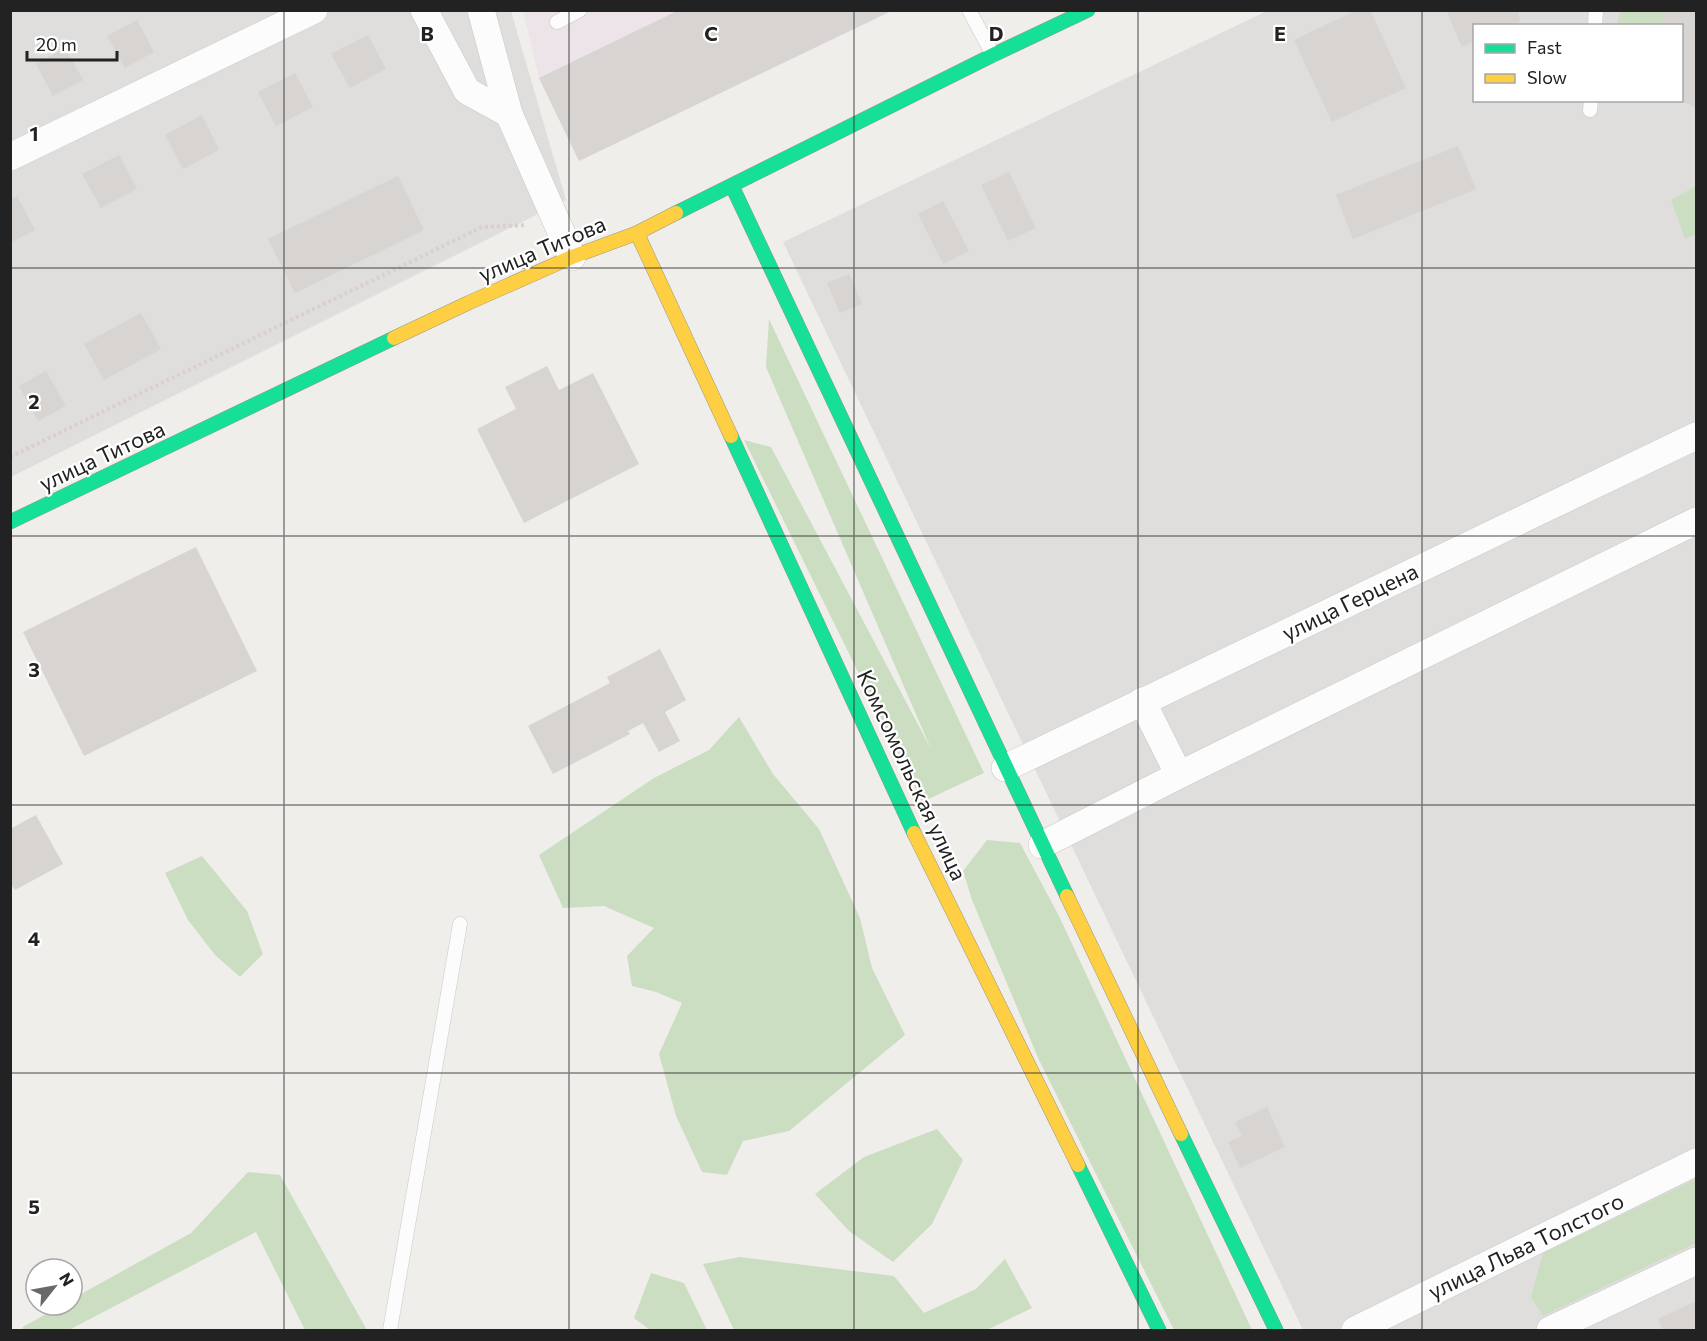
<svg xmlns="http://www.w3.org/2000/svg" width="1707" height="1341" font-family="Commissioner,sans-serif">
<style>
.residential{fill:#dfdedc;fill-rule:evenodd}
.industrial{fill:#ede4e9}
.forest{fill:#cbdec1}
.building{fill:#d7d4d2}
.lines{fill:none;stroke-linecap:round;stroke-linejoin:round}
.lane-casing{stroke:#c9c8c7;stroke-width:15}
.street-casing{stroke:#c9c8c7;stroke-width:28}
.fast-casing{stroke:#999a82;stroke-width:15}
.slow-casing{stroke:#999a82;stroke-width:15}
.path{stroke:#dccecd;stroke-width:4;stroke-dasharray:3 3;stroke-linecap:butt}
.lane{stroke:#fdfcfc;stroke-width:14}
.street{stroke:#fdfcfc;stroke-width:27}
.fast{stroke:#16e098;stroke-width:14}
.slow{stroke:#ffcf43;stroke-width:14}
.grid{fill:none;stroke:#222;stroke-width:1.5;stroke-opacity:0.55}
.labels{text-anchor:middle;stroke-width:4.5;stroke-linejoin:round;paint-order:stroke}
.street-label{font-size:22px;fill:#222;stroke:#fff}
.grid-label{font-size:20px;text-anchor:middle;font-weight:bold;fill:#222;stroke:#fff;stroke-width:4.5;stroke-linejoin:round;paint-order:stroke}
</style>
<rect width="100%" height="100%" fill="#f0eeeb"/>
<g class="residential">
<path d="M11,11H511L566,200L11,477Z"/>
<path d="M1267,11H1696V1330H1303L783,242ZM1474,26H1682V100H1474Z"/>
</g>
<path class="industrial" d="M523,11H893L579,161L539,78Z"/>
<g class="forest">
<path d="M1623,11H1666L1660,25L1617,26L1619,14Z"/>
<path d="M1696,186V234L1685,239L1671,200Z"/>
<path d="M769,319L984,773L922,802L744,440L771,447L931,749L766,367Z"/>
<path d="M739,717L773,774L819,829L860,918L872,968L905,1035L789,1131L743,1141L727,1175L702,1172L676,1116L659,1054L682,1003L656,992L632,986L627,956L654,928L604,906L563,908L539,855L654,778L709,750Z"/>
<path d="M987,840L1020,843L1059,916L1252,1330H1174L1039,1060L972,900L963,871Z"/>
<path d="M202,856L247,911L263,954L240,977L215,955L188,920L165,873Z"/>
<path d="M937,1129L963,1160L932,1224L893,1262L849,1231L815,1194L864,1157Z"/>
<path d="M248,1172L280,1175L367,1330H305L256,1232L69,1330H22L23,1327L62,1305H72V1299L191,1233Z"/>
<path d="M1696,1179V1243L1543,1316L1531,1297L1543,1253Z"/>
<path d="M740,1257L894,1276L924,1313L976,1289L1005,1259L1032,1308L987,1330H734L703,1264Z"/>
<path d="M651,1273L684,1283L707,1330H650L634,1318Z"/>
</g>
<g class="building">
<path d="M679,10H893L579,161L539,78Z"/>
<path d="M1357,10H1370L1406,88L1332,122L1294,40Z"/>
<path d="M1446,10H1517L1521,21L1510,26H1474V41L1462,47Z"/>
<path d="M1666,10H1696V108L1682,101V26H1660Z"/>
<path d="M137,20L154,52L125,68L107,36Z"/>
<path d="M368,35L386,69L350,88L331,54Z"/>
<path d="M65,48L83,80L53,96L36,64Z"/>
<path d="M295,73L313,107L276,126L258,92Z"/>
<path d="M202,115L219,150L183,169L165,135Z"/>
<path d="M1458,146L1476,189L1353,239L1336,195Z"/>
<path d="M119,155L137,189L101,208L82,174Z"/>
<path d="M1009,172L1036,228L1008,241L981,185Z"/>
<path d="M398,176L424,230L295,293L268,239Z"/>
<path d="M17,196L35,230L10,243V199Z"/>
<path d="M943,201L969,251L943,264L918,214Z"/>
<path d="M849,274L862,304L840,313L827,283Z"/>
<path d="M141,313L161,349L104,380L84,344Z"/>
<path d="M547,366L559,390L593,373L639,464L524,523L477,429L516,409L505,387Z"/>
<path d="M46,371L66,406L38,421L19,386Z"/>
<path d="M196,547L257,671L84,756L23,632Z"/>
<path d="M660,649L686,700L665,712L680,741L659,752L643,723L628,731L630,734L553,774L528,726L610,683L607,677Z"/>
<path d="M36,815L63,864L15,890L10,883V829Z"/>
<path d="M1267,1107L1285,1147L1240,1168L1228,1142L1242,1136L1235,1122Z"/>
<path d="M1696,1301V1330H1663L1658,1319Z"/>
</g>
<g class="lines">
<g class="lane-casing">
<g id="lane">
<path d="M969,10L993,55"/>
<path d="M557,22L580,10"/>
<path d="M1595,26L1596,10"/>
<path d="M1590,110L1591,100"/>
<path d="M390,1330L460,924"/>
</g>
</g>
<g class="street-casing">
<g id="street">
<path d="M424,10L467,91L509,114"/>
<path d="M481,10L509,114L572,257"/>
<path d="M10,157L314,10"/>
<path d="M1142,701L1179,775"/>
<path d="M1005,768L1696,436"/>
<path d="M1042,845L1179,775L1696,521"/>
<path d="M1355,1330L1696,1162"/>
<path d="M1550,1330L1696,1261"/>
</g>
</g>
<g class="fast-casing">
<g id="fast">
<path d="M732,186L1067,896"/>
<path d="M676,213L993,55L1088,10"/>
<path d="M731,436L914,833"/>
<path d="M10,522L394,338"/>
<path d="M1181,1134L1276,1330"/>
<path d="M1078,1165L1159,1330"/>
</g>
</g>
<g class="slow-casing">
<g id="slow">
<path d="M637,233L731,436"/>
<path d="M394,338L468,303L572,257L637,233L676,213"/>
<path d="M914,833L1078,1165"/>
<path d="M1067,896L1181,1134"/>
</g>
</g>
<path class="path" d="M10,457L482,227L527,225"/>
<use href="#lane" class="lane"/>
<use href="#street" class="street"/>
<use href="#fast" class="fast"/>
<use href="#slow" class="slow"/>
</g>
<path class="grid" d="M284,10V1330M569,10V1330M854,10V1330M1138,10V1330M1422,10V1330M10,268H1696M10,536H1696M10,805H1696M10,1073H1696"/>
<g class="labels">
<g class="street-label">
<text transform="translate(542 249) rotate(-23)" y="8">улица Титова</text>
<text transform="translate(102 456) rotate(-25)" y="8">улица Титова</text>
<text transform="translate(1350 602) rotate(-26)" y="8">улица Герцена</text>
<text transform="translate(912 775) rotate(65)" y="8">Комсомольская улица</text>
<text transform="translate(1526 1246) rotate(-26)" y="8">улица Льва Толстого</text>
</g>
</g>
<g class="grid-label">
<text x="427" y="41">B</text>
<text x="711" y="41">C</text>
<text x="996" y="41">D</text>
<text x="1280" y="41">E</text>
<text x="34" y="141">1</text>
<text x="34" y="409">2</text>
<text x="34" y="677">3</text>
<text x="34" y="946">4</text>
<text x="34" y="1214">5</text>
</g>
<rect width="1707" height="1341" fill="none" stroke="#222222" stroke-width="24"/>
<rect x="1473" y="24" width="210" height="78" fill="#ffffff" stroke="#a7a7a7" stroke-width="1.5"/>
<rect x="1485" y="44" width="30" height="9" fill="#16e098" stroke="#a7a7a7" stroke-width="1.5"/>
<text x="1527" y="54" font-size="18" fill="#222222">Fast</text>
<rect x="1485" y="74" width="30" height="9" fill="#ffcf43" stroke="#a7a7a7" stroke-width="1.5"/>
<text x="1527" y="84" font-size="18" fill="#222222">Slow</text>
<g transform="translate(54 1287) rotate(59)"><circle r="28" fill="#ffffff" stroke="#a7a7a7" stroke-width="1.5"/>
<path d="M0-4.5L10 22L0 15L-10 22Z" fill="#6a6968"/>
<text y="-9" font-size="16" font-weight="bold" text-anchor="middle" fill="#222222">N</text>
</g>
<path d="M27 51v9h90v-9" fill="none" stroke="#222222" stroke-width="3"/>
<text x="36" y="51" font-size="18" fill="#222222" stroke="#ffffff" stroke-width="4.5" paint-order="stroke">20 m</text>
</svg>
